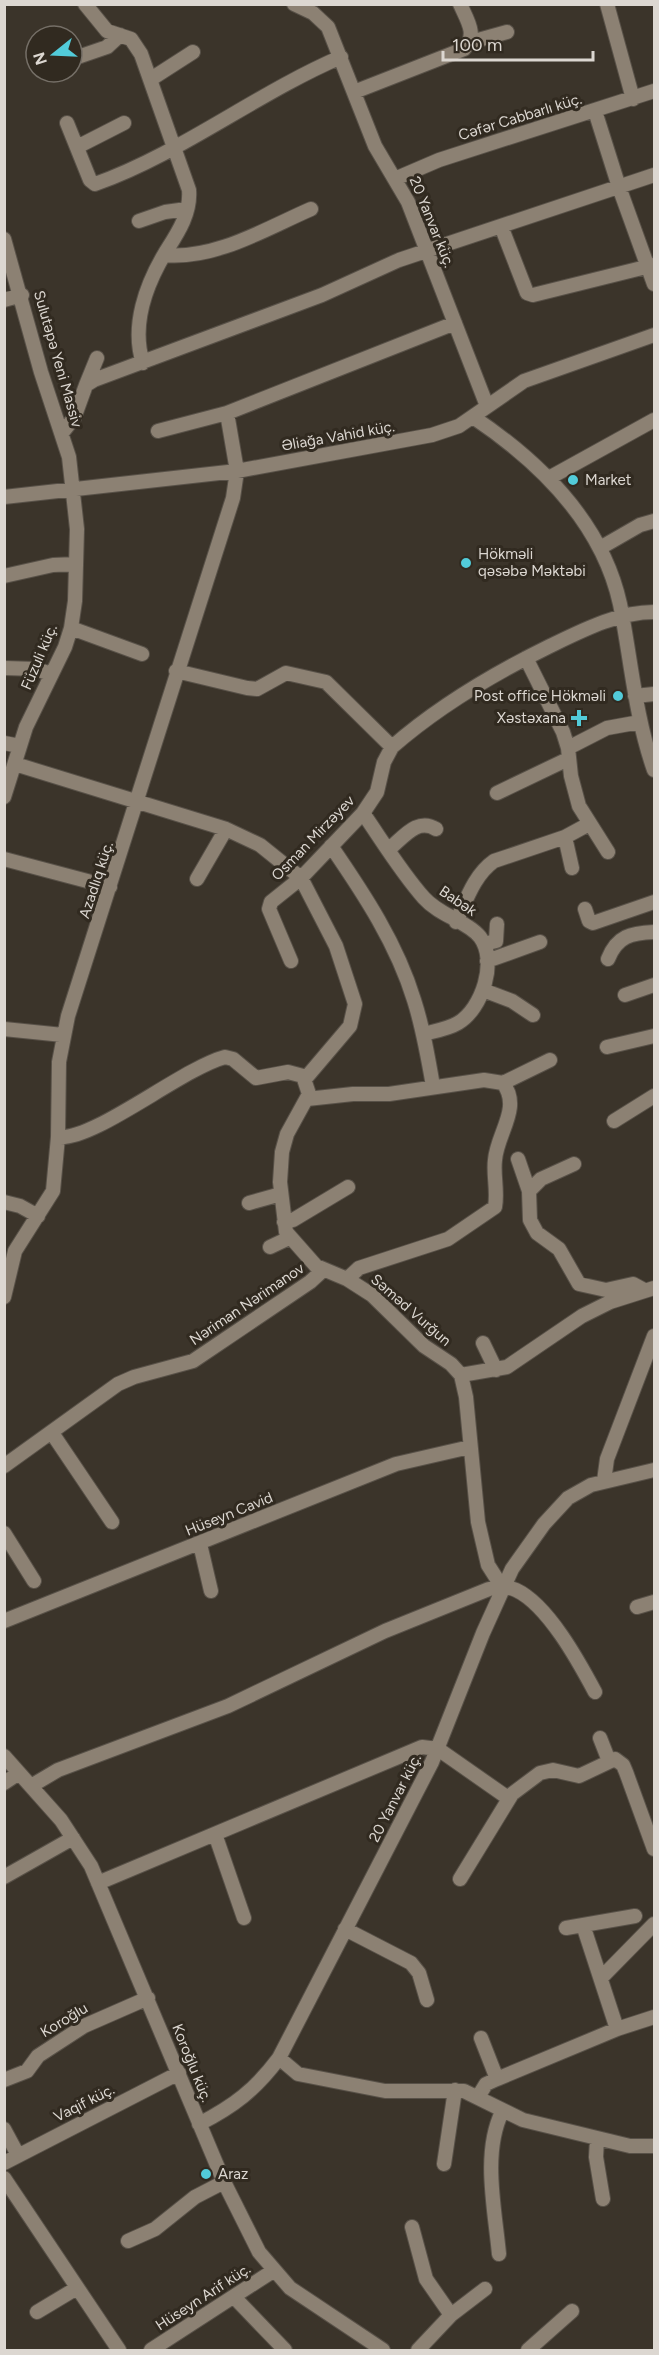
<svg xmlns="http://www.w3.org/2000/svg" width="659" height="2355" viewBox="0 0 659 2355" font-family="Figtree,sans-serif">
  <rect width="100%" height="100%" fill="#3b342a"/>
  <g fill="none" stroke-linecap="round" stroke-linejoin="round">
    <defs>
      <path id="minor" d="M85 4 107 31 131 39 141 54 189 190C191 214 177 234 165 253 146 285 131 326 143 363
        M294 4 313 13 328 27 375 146 408 202 487 406
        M607 4 633 99
        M471 42 507 32
        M72 59 107 47 120 35
        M151 79 193 52
        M354 92 464 49C478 35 467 20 460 4
        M595 111 619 187 654 284
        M67 123 90 180 95 184C180 154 257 93 341 57
        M77 147 124 123
        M397 178 439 160 654 91
        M139 221 165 212 187 209
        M501 226 527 293 533 295 654 265
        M4 239 41 372 69 457 77 529 75 601 71 628 65 647 26 727 4 797
        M164 255C215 260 265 229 311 209
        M4 300 22 295
        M86 385 97 358
        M473 417C540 462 602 522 620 604 631 659 635 716 654 770
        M158 431 227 413 455 323
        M62 433 74 418 86 385 94 380 322 295 399 260 654 175
        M549 478 654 420
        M4 497 237 471 432 435 459 426 524 381 654 335
        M600 548 640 525 654 521
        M4 576 53 565 76 564
        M71 628 142 654
        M526 658 563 732 568 748 571 776 579 806 608 852
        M4 668 36 669 51 674
        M176 671 247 688 257 689 286 673 326 682 392 747
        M635 696 654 694
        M4 743 20 746
        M568 748 607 728 640 722
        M15 764 226 829 260 845 301 878 336 946 355 1004 350 1026 305 1079
        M497 793 568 759
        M363 813C383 842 401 872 424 898 440 916 467 921 480 937 498 961 482 1009 458 1023 448 1029 435 1031 423 1034
        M565 837 572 868
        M331 846C364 894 397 944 414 1000 423 1028 428 1057 433 1086
        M388 850C403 838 417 817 436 829
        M4 859 110 887
        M197 879 226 829
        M585 909 589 921 593 923 654 902
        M456 922C466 901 474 875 494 861L565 837 589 824
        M484 944 496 941 497 924
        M608 959C617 936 631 933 654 932
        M291 961 269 909 271 902 301 878 363 813 377 792 384 762 392 747C440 705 493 674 550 646 583 630 618 612 654 612
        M487 961 540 942
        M483 990 512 1001 533 1015
        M625 995 654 985
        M4 1029 63 1035
        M607 1047 654 1036
        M307 1099 353 1094H389L484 1080 503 1083 550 1060
        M614 1121 654 1096
        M58 1137C94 1141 181 1069 225 1057L233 1059 256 1078 288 1072 303 1076 309 1094 287 1134 282 1152 280 1182 286 1232 316 1266 347 1279 372 1295 424 1346 451 1364 461 1375 466 1397 478 1522 488 1565 502 1587
        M518 1159 529 1191
        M574 1164 541 1179 529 1191 530 1220 537 1233 559 1249 579 1284 606 1290 633 1284 644 1290
        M4 1202 20 1206 38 1216
        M249 1203 281 1194
        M284 1222 293 1220 348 1187
        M270 1247 289 1238
        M347 1279 359 1268 448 1239 495 1207C498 1191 493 1175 495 1160 497 1133 522 1108 503 1083
        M4 1297 15 1251 53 1191 58 1137 59 1062 68 1016 233 498 237 471 227 413
        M483 1343 496 1370
        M461 1375 507 1367 582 1316 610 1302 654 1288
        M52 1433 112 1522
        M4 1466 118 1384 134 1377 193 1361 310 1282 322 1271
        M604 1481 607 1459 654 1336
        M4 1533 34 1581
        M200 1544 211 1591
        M637 1607 654 1602
        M4 1621 396 1464 470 1447
        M600 1738 609 1761
        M4 1756 61 1820 91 1866 224 2182 259 2252 290 2288 383 2350
        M4 1783 19 1773
        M31 1786 58 1770 228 1706 385 1631 489 1589C498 1587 507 1586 516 1590 548 1605 579 1662 595 1692
        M215 1834 244 1918
        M4 1877 73 1838
        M460 1879 512 1794 540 1773 553 1770 579 1776 615 1759 623 1765 626 1772 654 1849
        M98 1883 422 1747 438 1749 508 1798
        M583 1925 617 2029
        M566 1928 635 1916
        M345 1929 411 1963 419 1973 427 2000
        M602 1977 654 1924
        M481 2038 497 2079
        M279 2058 298 2074 385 2091H464L523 2120 630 2146H654
        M4 2080 27 2071 38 2056 84 2026 148 1998
        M478 2097 486 2084 497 2079 617 2029 654 2017
        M199 2124C234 2106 255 2090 279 2058L432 1762 483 1633 512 1569 544 1524 568 1498 591 1485 654 1470
        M4 2129 18 2155
        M597 2139 596 2157 603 2199
        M4 2163 179 2073
        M444 2164 455 2090
        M4 2178 119 2350
        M412 2227 426 2279 451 2315 418 2350
        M128 2241 155 2229 195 2197 224 2182
        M499 2254C495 2210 482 2153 502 2112
        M234 2297 285 2350
        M37 2312 77 2288
        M451 2315 485 2289
        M151 2350 273 2271
        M528 2350 572 2311"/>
    </defs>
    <!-- minor casing -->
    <use href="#minor" stroke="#585148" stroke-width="16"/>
    <!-- minor -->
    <use href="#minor" stroke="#8c8173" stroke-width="14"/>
  </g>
  <!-- markers -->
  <g fill="#52cbd9" stroke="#312a20" stroke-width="2">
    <circle cx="573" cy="480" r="6"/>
    <circle cx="466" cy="563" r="6"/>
    <circle cx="618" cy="696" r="6"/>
    <path d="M576 709h6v6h6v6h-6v6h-6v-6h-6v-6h6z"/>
    <circle cx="206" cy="2174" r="6"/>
  </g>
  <g text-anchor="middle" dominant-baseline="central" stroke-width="6" stroke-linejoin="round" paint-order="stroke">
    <!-- street labels -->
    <g font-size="15" fill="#dcd7d1" stroke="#312a20">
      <text transform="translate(520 117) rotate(-17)">Cəfər Cabbarlı küç.</text>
      <text transform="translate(432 222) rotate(68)">20 Yanvar küç.</text>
      <text transform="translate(58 359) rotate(74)">Sulutəpə Yeni Massiv</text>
      <text transform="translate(338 436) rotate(-10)">Əliağa Vahid küç.</text>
      <text transform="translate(39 657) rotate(-67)">Füzuli küç.</text>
      <text transform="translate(313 838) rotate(-46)">Osman Mirzəyev</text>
      <text transform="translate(96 880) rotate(-72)">Azadlıq küç.</text>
      <text transform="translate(458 901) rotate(34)">Babək</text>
      <text transform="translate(247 1304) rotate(-34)">Nəriman Nərimanov</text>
      <text transform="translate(411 1310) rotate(41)">Səməd Vurğun</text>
      <text transform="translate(229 1514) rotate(-22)">Hüseyn Cavid</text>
      <text transform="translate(395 1798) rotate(-63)">20 Yanvar küç.</text>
      <text transform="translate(64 2020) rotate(-31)">Koroğlu</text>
      <text transform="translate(192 2063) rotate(68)">Koroğlu küç.</text>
      <text transform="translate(84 2103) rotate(-27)">Vaqif küç.</text>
      <text transform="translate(203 2297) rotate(-33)">Hüseyn Arif küç.</text>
    </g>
    <!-- poi labels -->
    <g font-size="15" fill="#dcd7d1" stroke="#312a20" text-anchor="start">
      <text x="585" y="480">Market</text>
      <text x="478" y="554">Hökməli<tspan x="478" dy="17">qəsəbə Məktəbi</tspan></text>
      <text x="606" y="696" text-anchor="end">Post office Hökməli</text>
      <text x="566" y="718" text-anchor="end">Xəstəxana</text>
      <text x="218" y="2174">Araz</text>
    </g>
  </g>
  <!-- border -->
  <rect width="659" height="2355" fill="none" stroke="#dcd7d1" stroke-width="12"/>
  <!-- north arrow -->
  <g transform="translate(54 54) rotate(252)"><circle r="28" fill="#312a20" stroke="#756f67" stroke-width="1.5"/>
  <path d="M0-4.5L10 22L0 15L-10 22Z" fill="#52cbd9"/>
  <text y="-9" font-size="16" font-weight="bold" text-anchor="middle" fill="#dcd7d1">N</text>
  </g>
  <!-- scale -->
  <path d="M443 51v9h150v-9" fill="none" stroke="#dcd7d1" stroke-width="3"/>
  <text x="452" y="51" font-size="18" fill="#dcd7d1" stroke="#312a20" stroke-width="4.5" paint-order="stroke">100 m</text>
</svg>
